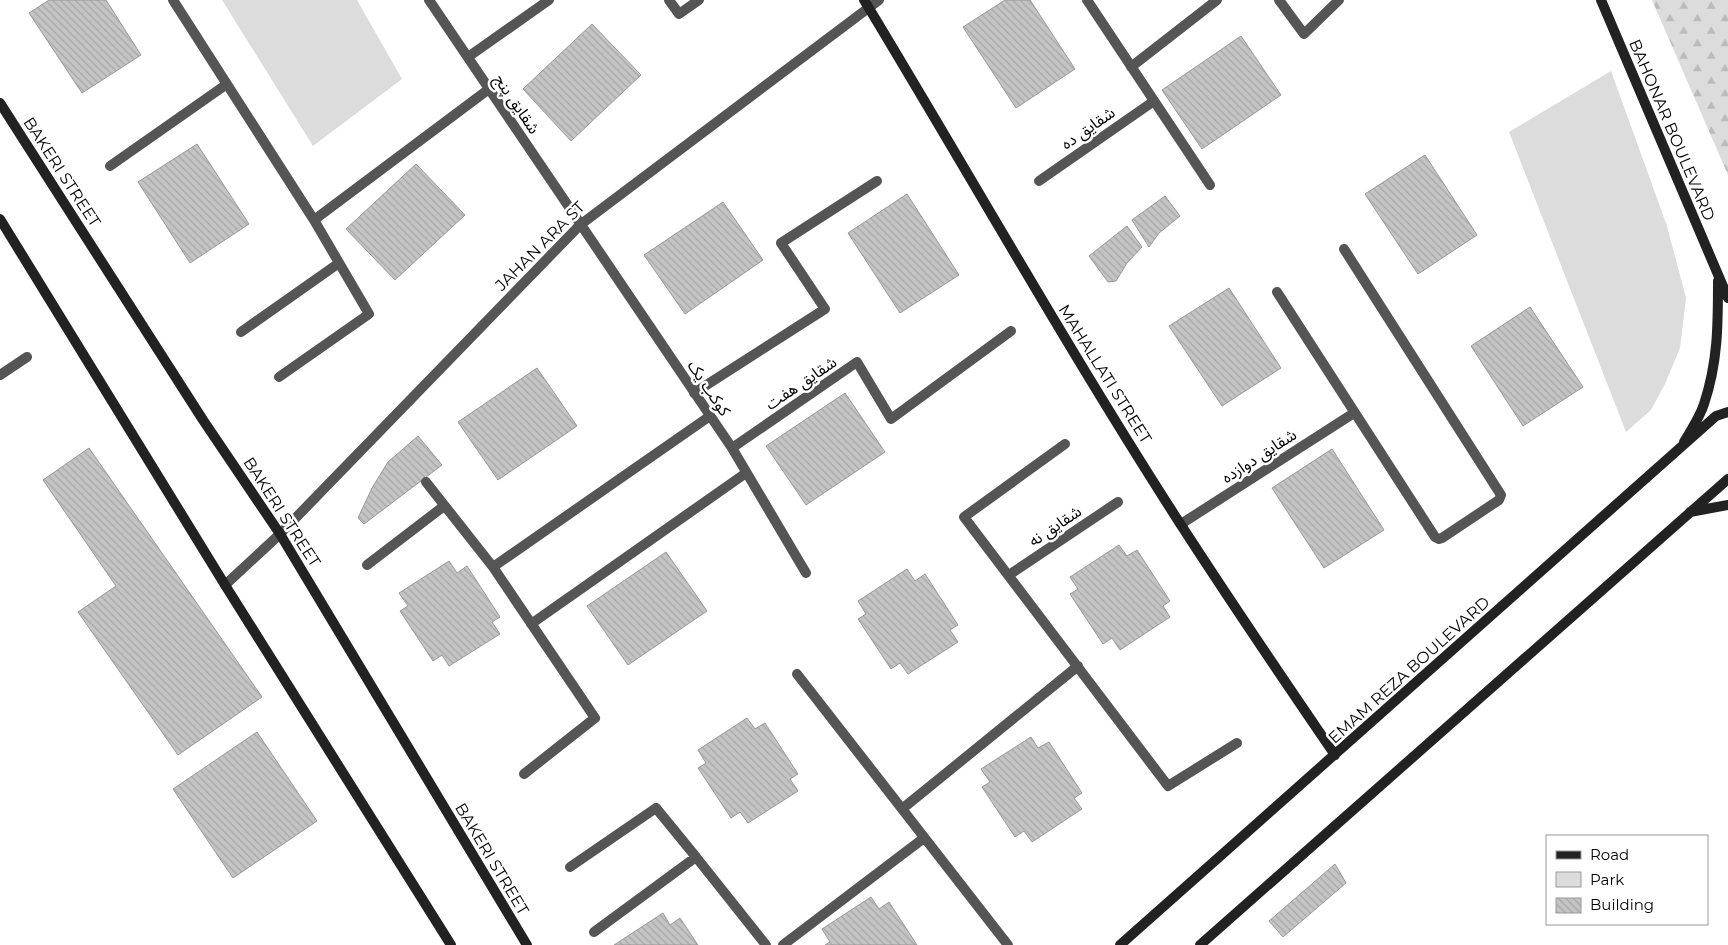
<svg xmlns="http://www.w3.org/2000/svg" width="1728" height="945" viewBox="0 0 1728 945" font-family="Montserrat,'Noto Sans Arabic',sans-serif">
  <defs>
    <pattern id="forest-firs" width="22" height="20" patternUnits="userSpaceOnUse" patternTransform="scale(1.25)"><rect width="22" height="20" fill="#dcdcdc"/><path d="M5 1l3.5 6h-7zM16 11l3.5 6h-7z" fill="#bbb"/></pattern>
    <pattern id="building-back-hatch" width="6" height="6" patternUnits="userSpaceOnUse" patternTransform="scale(1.25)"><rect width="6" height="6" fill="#c4c4c4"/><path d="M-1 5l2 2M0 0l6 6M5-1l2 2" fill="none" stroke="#a7a7a7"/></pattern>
  </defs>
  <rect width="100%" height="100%" fill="#fff"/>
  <!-- green -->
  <path fill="#dcdcdc" d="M222 0H357L402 79 313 146Z
    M1611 71 1667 226 1686 298 1680 348 1665 384 1651 410 1626 432 1509 132Z"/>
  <!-- forest -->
  <path fill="url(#forest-firs)" d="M1652 0H1728V175Z"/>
  <!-- building -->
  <path fill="url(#building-back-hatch)" stroke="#999" d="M49 0H106L141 55 82 93 29 13Z
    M1005 0H1030L1075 69 1016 108 963 27Z
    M592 24 641 75 571 141 523 89Z
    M1241 36 1281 95 1202 149 1162 90Z
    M197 144 249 224 190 263 138 182Z
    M1425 155 1477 235 1418 274 1365 194Z
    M416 164 465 215 395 280 346 229Z
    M907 194 959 275 900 313 848 233Z
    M1165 196 1180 216 1159 233 1149 247 1132 220Z
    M723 202 763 260 685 314 644 255Z
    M1127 226 1142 247 1127 263 1116 281 1108 282 1089 256Z
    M1229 288 1281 368 1222 406 1169 326Z
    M1530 307 1583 387 1523 426 1471 346Z
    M537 368 577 426 498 480 458 422Z
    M845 393 885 452 806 505 766 446Z
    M418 436 442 465 364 524 358 518 372 488 388 462Z
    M89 448 262 697 178 755 78 612 116 586 43 480Z
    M1332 449 1384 530 1324 568 1272 488Z
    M1119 545 1127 556 1137 550 1170 601 1163 606 1170 617 1120 650 1112 638 1103 644 1070 594 1078 589 1070 577Z
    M666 552 707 611 628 665 587 606Z
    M449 561 457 573 467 566 500 617 492 622 500 634 449 666 442 655 433 661 400 611 408 606 399 593Z
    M907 569 915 581 925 574 958 625 950 630 958 642 908 674 900 663 891 669 858 619 866 614 858 601Z
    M747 718 755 729 765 723 798 774 790 779 798 791 748 823 740 812 731 818 698 768 706 763 698 750Z
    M257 732 317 821 233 878 173 789Z
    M1031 737 1038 748 1049 742 1082 793 1074 798 1082 809 1032 842 1024 831 1015 837 982 787 990 782 981 769Z
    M1335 864 1346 883 1283 937 1269 921Z
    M871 897 879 909 889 902 917 945H825L830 942 822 929Z
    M663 913 670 925 680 918 698 945H614Z"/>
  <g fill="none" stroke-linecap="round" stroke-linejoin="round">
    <!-- street -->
    <path stroke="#555" stroke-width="10" d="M173 0 314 220 369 314 279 377
      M429 0 732 448 806 573
      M669 0 679 14 699 0
      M1087 0 1210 185
      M1279 0 1304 34 1339 0
      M468 57 549 0
      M1131 67 1217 0
      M110 166 227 84
      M1039 181 1154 101
      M314 220 489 89
      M1277 292 1435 537 1439 539 1442 538 1499 500 1501 495 1344 249
      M241 332 339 263
      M0 375 27 357
      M694 393 825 309 781 243 877 181
      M1065 444 964 517 1168 786 1237 743
      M732 448 857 362 891 419 1011 331
      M426 482 493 567 595 718 524 774
      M1181 524 1354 413
      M367 565 444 506
      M493 567 710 416
      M1009 575 1118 502
      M225 585 280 534 580 225 879 0
      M531 624 746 473
      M797 674 1008 945
      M902 809 1078 666
      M570 867 656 808 696 857
      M594 932 696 857 766 945
      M783 945 924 838"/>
    <!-- secondary -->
    <path stroke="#222" stroke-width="10" d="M864 0C970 175 1070 353 1181 525 1231 602 1283 679 1335 755
      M1601 0 1728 298
      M0 103 203 420 280 534 527 945
      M0 219 225 585 451 945
      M1684 442C1691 430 1700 417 1704 404 1718 362 1718 325 1718 281
      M1690 512 1728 505
      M1120 945 1716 416 1728 412
      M1200 945 1728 479"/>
  </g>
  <g text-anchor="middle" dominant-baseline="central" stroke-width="5" stroke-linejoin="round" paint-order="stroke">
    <!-- street labels -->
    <g font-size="16" fill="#000" stroke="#fff">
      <text transform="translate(517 104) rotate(56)">شقایق پنج</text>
      <text transform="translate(1088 128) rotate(-35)">شقایق ده</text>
      <text transform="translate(1672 130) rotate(67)">BAHONAR BOULEVARD</text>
      <text transform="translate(62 172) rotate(57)">BAKERI STREET</text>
      <text transform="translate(540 246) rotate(-45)">JAHAN ARA ST</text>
      <text transform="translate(1105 374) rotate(58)">MAHALLATI STREET</text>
      <text transform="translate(801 383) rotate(-34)">شقایق هفت</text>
      <text transform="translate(709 388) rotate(56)">کوکب یک</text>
      <text transform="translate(1259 456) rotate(-33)">شقایق دوازده</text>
      <text transform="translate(282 512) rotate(57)">BAKERI STREET</text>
      <text transform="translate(1055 526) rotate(-34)">شقایق نه</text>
      <text transform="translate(1409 670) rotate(-42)">EMAM REZA BOULEVARD</text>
      <text transform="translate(492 859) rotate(59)">BAKERI STREET</text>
    </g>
  </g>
  <!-- legend -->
  <rect x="1546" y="835" width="162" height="90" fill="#ffffff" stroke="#999999"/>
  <rect x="1556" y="851" width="25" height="8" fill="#222222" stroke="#999999"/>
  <text x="1590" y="860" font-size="15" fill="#000000">Road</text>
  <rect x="1556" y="872" width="25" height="15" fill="#dcdcdc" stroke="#999999"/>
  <text x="1590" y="885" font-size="15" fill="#000000">Park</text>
  <rect x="1556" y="898" width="25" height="15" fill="url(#building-back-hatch)" stroke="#999999"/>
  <text x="1590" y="910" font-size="15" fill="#000000">Building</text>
</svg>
